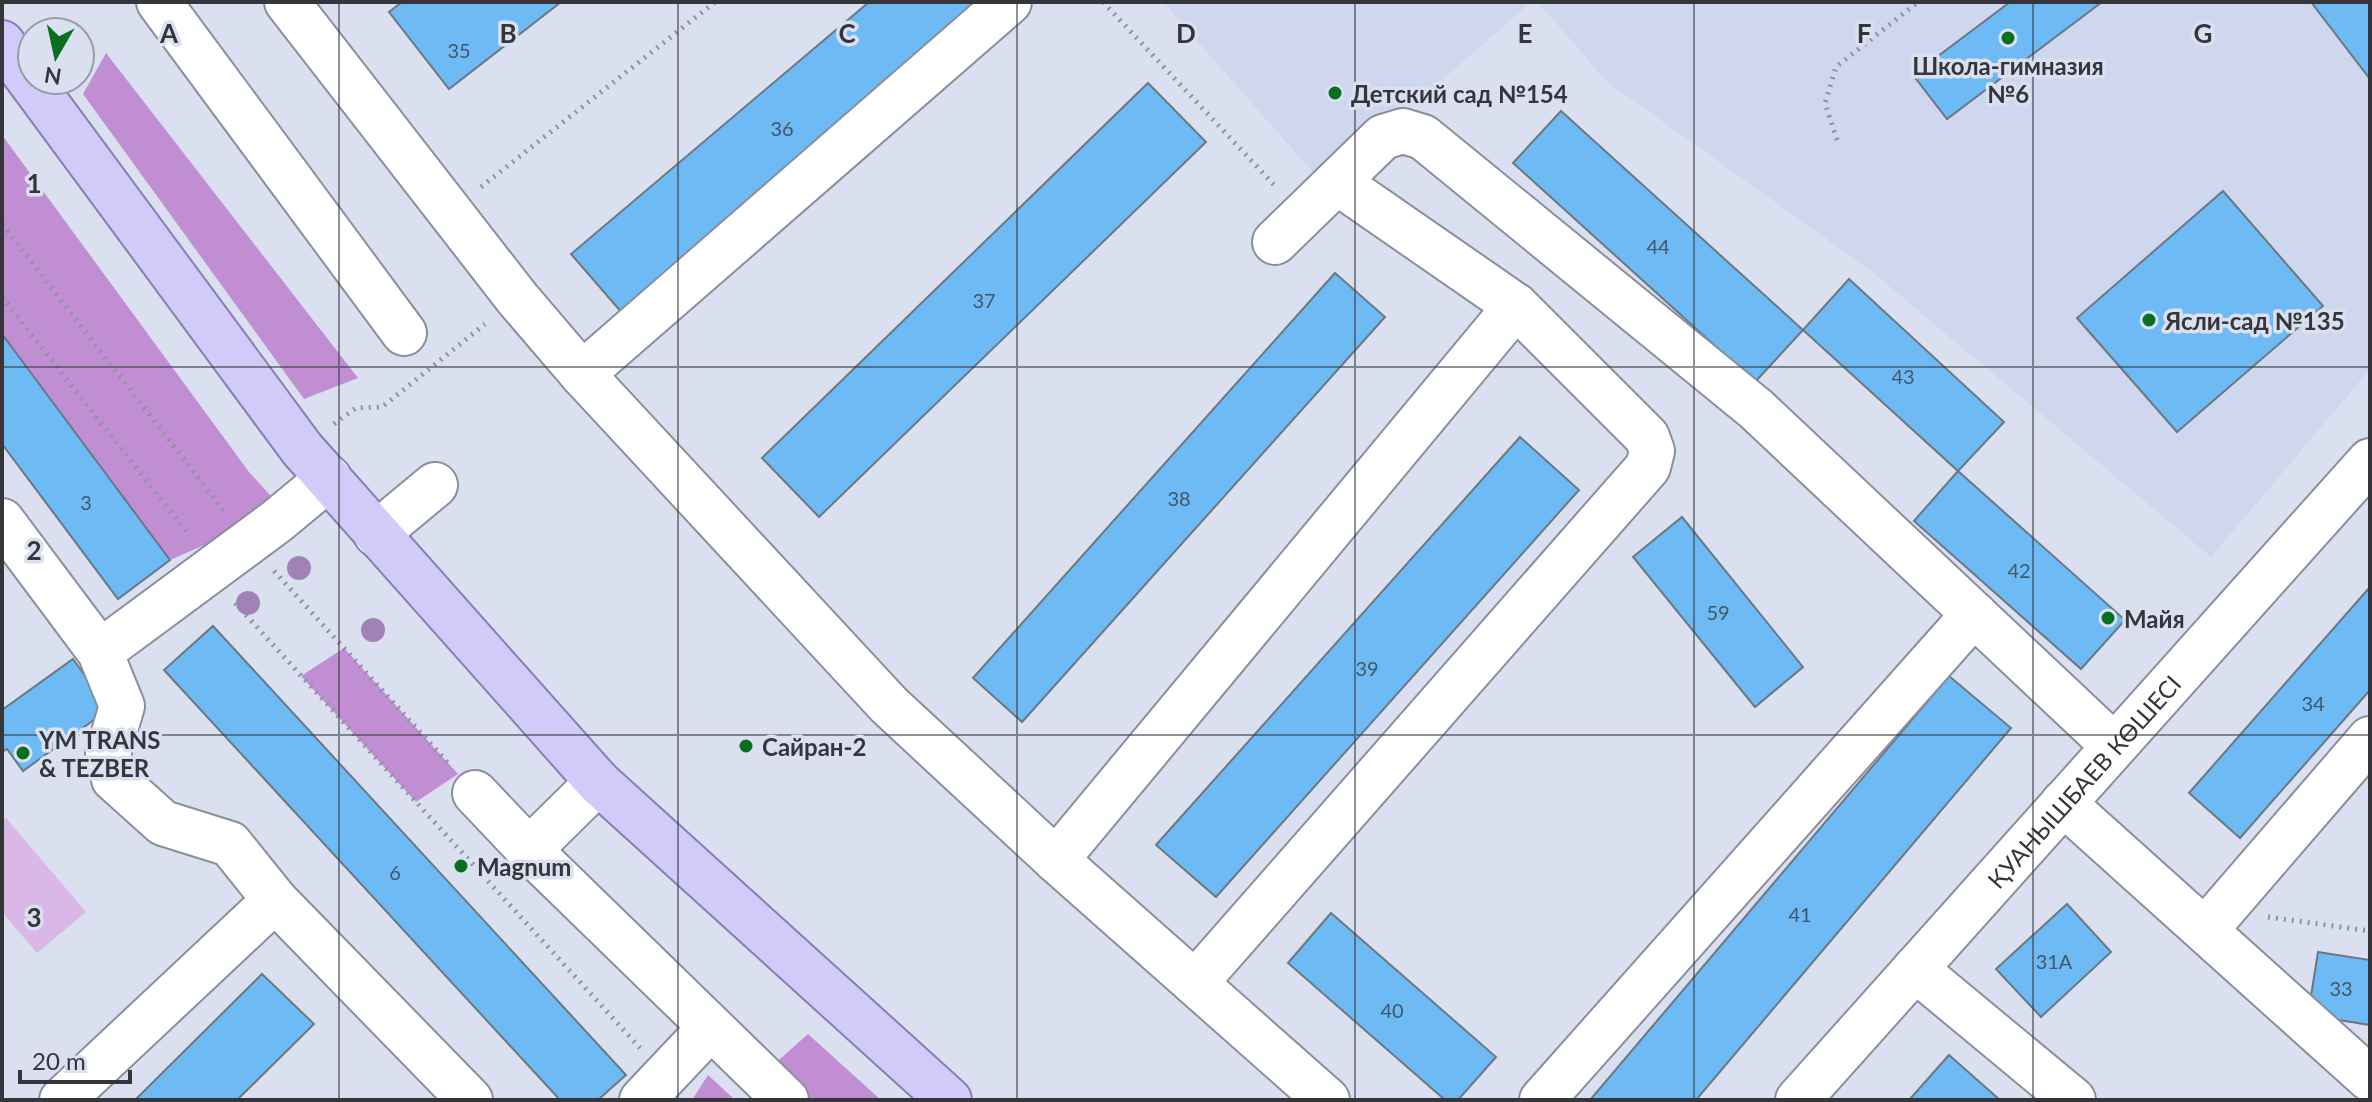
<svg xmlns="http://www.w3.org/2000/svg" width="2372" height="1102" viewBox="0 0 2372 1102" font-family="Lato,sans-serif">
  <rect width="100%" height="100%" fill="#dae0ef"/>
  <!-- built -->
  <path fill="#ced7ed" d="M1163 2H1531L1323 184Z
    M1538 2H2370V369L2211 557 1870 270 1606 81Z"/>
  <!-- green -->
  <path fill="#d9b7e7" d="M6 818 86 912 37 953 2 912V821Z"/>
  <!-- forest -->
  <path fill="#c18ed4" d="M106 53 358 378 304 399 83 94Z
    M2 135 249 472 280 506 239 530 170 560 2 334Z
    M344 648 458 774 416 802 301 676Z
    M808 1034 881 1100H786L761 1076Z
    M708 1075 735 1100H692Z"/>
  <!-- building -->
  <path fill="#6dbaf4" stroke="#6b7882" stroke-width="2" d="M402 2H561L449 89 389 12Z
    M869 2H992L623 314 571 254Z
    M2010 2H2102L1947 119 1913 75Z
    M2311 2H2370V79Z
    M1148 83 1206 142 819 517 762 458Z
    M1561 111 1803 330 1755 382 1513 163Z
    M2223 191 2323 306 2177 432 2077 318Z
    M1335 273 1385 317 1022 722 973 678Z
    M1849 279 2004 422 1958 471 1803 330Z
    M2 334 170 560 118 599 2 444Z
    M1520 437 1579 490 1216 897 1156 845Z
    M1958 471 2125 620 2081 669 1914 521Z
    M1682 517 1803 667 1755 707 1633 557Z
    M2370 587V690L2240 838 2189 793Z
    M213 626 626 1075 598 1100H560L164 670Z
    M73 659 109 709 23 771 7 749 2 752V710Z
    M1949 676 2011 728 1696 1100H1590Z
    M2067 904 2111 952 2041 1017 1996 969Z
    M1331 913 1496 1057 1458 1100H1445L1288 963Z
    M2318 952 2370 960V1025L2308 1015Z
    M262 974 314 1024 237 1100H135Z
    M1949 1055 2000 1100H1909Z"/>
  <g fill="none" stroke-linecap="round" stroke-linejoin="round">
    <defs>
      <g id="minor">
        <path d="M159 2 404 333"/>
        <path d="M287 2 517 298 582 374 889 705 1056 860 1327 1100"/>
        <path d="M1275 242 1383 137 1403 131 1423 137 1756 409 2114 746"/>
        <path d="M582 374 1009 2"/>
        <path d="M2 521 100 652 122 706 108 753 114 779 163 823 230 844 275 900 470 1100"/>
        <path d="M376 534 435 485"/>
        <path d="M100 652 277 521 329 478"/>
        <path d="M475 793 529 850 786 1100"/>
        <path d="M2063 803 2370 1079"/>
        <path d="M529 850 598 782"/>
        <path d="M1056 860 1516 306"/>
        <path d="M2206 929 2370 739"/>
        <path d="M1915 969 2073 1100"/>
        <path d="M1195 983 1648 467 1652 451 1647 437 1516 306 1337 182"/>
        <path d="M62 1100 275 900"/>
        <path d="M642 1100 710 1028"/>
        <path d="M1542 1100 1974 614"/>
        <path id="s1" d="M1798 1100 2370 461"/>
      </g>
      <path id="major" d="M2 43 302 449 598 782 949 1100"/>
    </defs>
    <!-- minor casing -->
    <use href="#minor" stroke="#8a8f9d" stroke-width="48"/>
    <!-- major casing -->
    <use href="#major" stroke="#877fb4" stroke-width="48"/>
    <!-- path -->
    <path stroke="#8e939e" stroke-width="5" stroke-dasharray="2 6" stroke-linecap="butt" d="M1103 2 1277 188
      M1837 140 1825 103 1836 67 1918 2
      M481 187 715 2
      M2 224 224 511
      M2 297 189 535
      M334 424 356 408 382 407 485 324
      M274 571 450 765
      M235 603 640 1048
      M2268 917 2370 931"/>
    <!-- minor -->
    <use href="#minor" stroke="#fff" stroke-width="44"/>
    <!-- major -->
    <use href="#major" stroke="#d2caf9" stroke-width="44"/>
  </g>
  <!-- trees -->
  <g fill="#a182b7">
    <circle cx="299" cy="568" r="12"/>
    <circle cx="248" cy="603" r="12"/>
    <circle cx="373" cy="630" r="12"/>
  </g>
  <!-- grid -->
  <path fill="none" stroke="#34363c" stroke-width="2" stroke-opacity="0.55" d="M339 2V1100M678 2V1100M1017 2V1100M1355 2V1100M1694 2V1100M2033 2V1100M2 367H2370M2 735H2370"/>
  <!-- markers -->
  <g fill="#076f1f" stroke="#dae0ef" stroke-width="3">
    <circle cx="2008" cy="38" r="8"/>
    <circle cx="1335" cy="93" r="8"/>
    <circle cx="2149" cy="320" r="8"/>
    <circle cx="2108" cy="618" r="8"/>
    <circle cx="746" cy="746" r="8"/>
    <circle cx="23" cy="753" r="8"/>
    <circle cx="461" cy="866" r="8"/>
  </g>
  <g text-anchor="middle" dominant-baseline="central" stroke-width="7" stroke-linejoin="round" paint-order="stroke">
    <!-- number labels -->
    <g font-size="20" fill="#42576a">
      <text x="459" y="50">35</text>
      <text x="782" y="128">36</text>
      <text x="1658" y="246">44</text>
      <text x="984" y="300">37</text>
      <text x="1903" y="376">43</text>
      <text x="1179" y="498">38</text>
      <text x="86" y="502">3</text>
      <text x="2019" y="570">42</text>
      <text x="1718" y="612">59</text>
      <text x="1367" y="668">39</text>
      <text x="2313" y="703">34</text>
      <text x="395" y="872">6</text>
      <text x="1800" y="914">41</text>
      <text x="2054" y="961">31А</text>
      <text x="2341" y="988">33</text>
      <text x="1392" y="1010">40</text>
    </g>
    <!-- poi labels -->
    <g font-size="24" font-weight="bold" fill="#34363c" stroke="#dae0ef" text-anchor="start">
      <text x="2008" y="65" text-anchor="middle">Школа-гимназия<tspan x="2008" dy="28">№6</tspan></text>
      <text x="1351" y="93">Детский сад №154</text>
      <text x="2165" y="320">Ясли-сад №135</text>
      <text x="2124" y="618">Майя</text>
      <text x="39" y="739">YM TRANS<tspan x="39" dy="28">&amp; TEZBER</tspan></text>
      <text x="762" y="746">Сайран-2</text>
      <text x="477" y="866">Magnum</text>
    </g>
    <!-- street labels -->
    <g font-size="24" fill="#34363c" stroke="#dae0ef">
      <text stroke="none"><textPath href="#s1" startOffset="428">ҚУАНЫШБАЕВ КӨШЕСІ</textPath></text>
    </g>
  </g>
  <g font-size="26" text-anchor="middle" font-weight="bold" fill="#34363c" stroke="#dae0ef" stroke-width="7" stroke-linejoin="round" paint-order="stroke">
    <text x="169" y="43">A</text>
    <text x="508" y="43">B</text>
    <text x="847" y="43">C</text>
    <text x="1186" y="43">D</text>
    <text x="1525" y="43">E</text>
    <text x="1864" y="43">F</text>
    <text x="2203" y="43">G</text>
    <text x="34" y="193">1</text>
    <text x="34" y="560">2</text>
    <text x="34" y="927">3</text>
  </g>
  <!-- border -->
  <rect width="2372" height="1102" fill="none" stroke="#34363c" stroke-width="8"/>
  <!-- north arrow -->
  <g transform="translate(56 56) rotate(189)"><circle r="38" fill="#dae0ef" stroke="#989ca7" stroke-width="2"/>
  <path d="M0-6L14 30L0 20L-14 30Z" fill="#076f1f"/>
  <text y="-12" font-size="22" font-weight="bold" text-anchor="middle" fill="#34363c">N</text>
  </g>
  <!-- scale -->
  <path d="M20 1070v12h110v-12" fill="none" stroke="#34363c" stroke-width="4"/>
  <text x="32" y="1070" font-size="24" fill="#34363c" stroke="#dae0ef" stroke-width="6" paint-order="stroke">20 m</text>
</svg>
